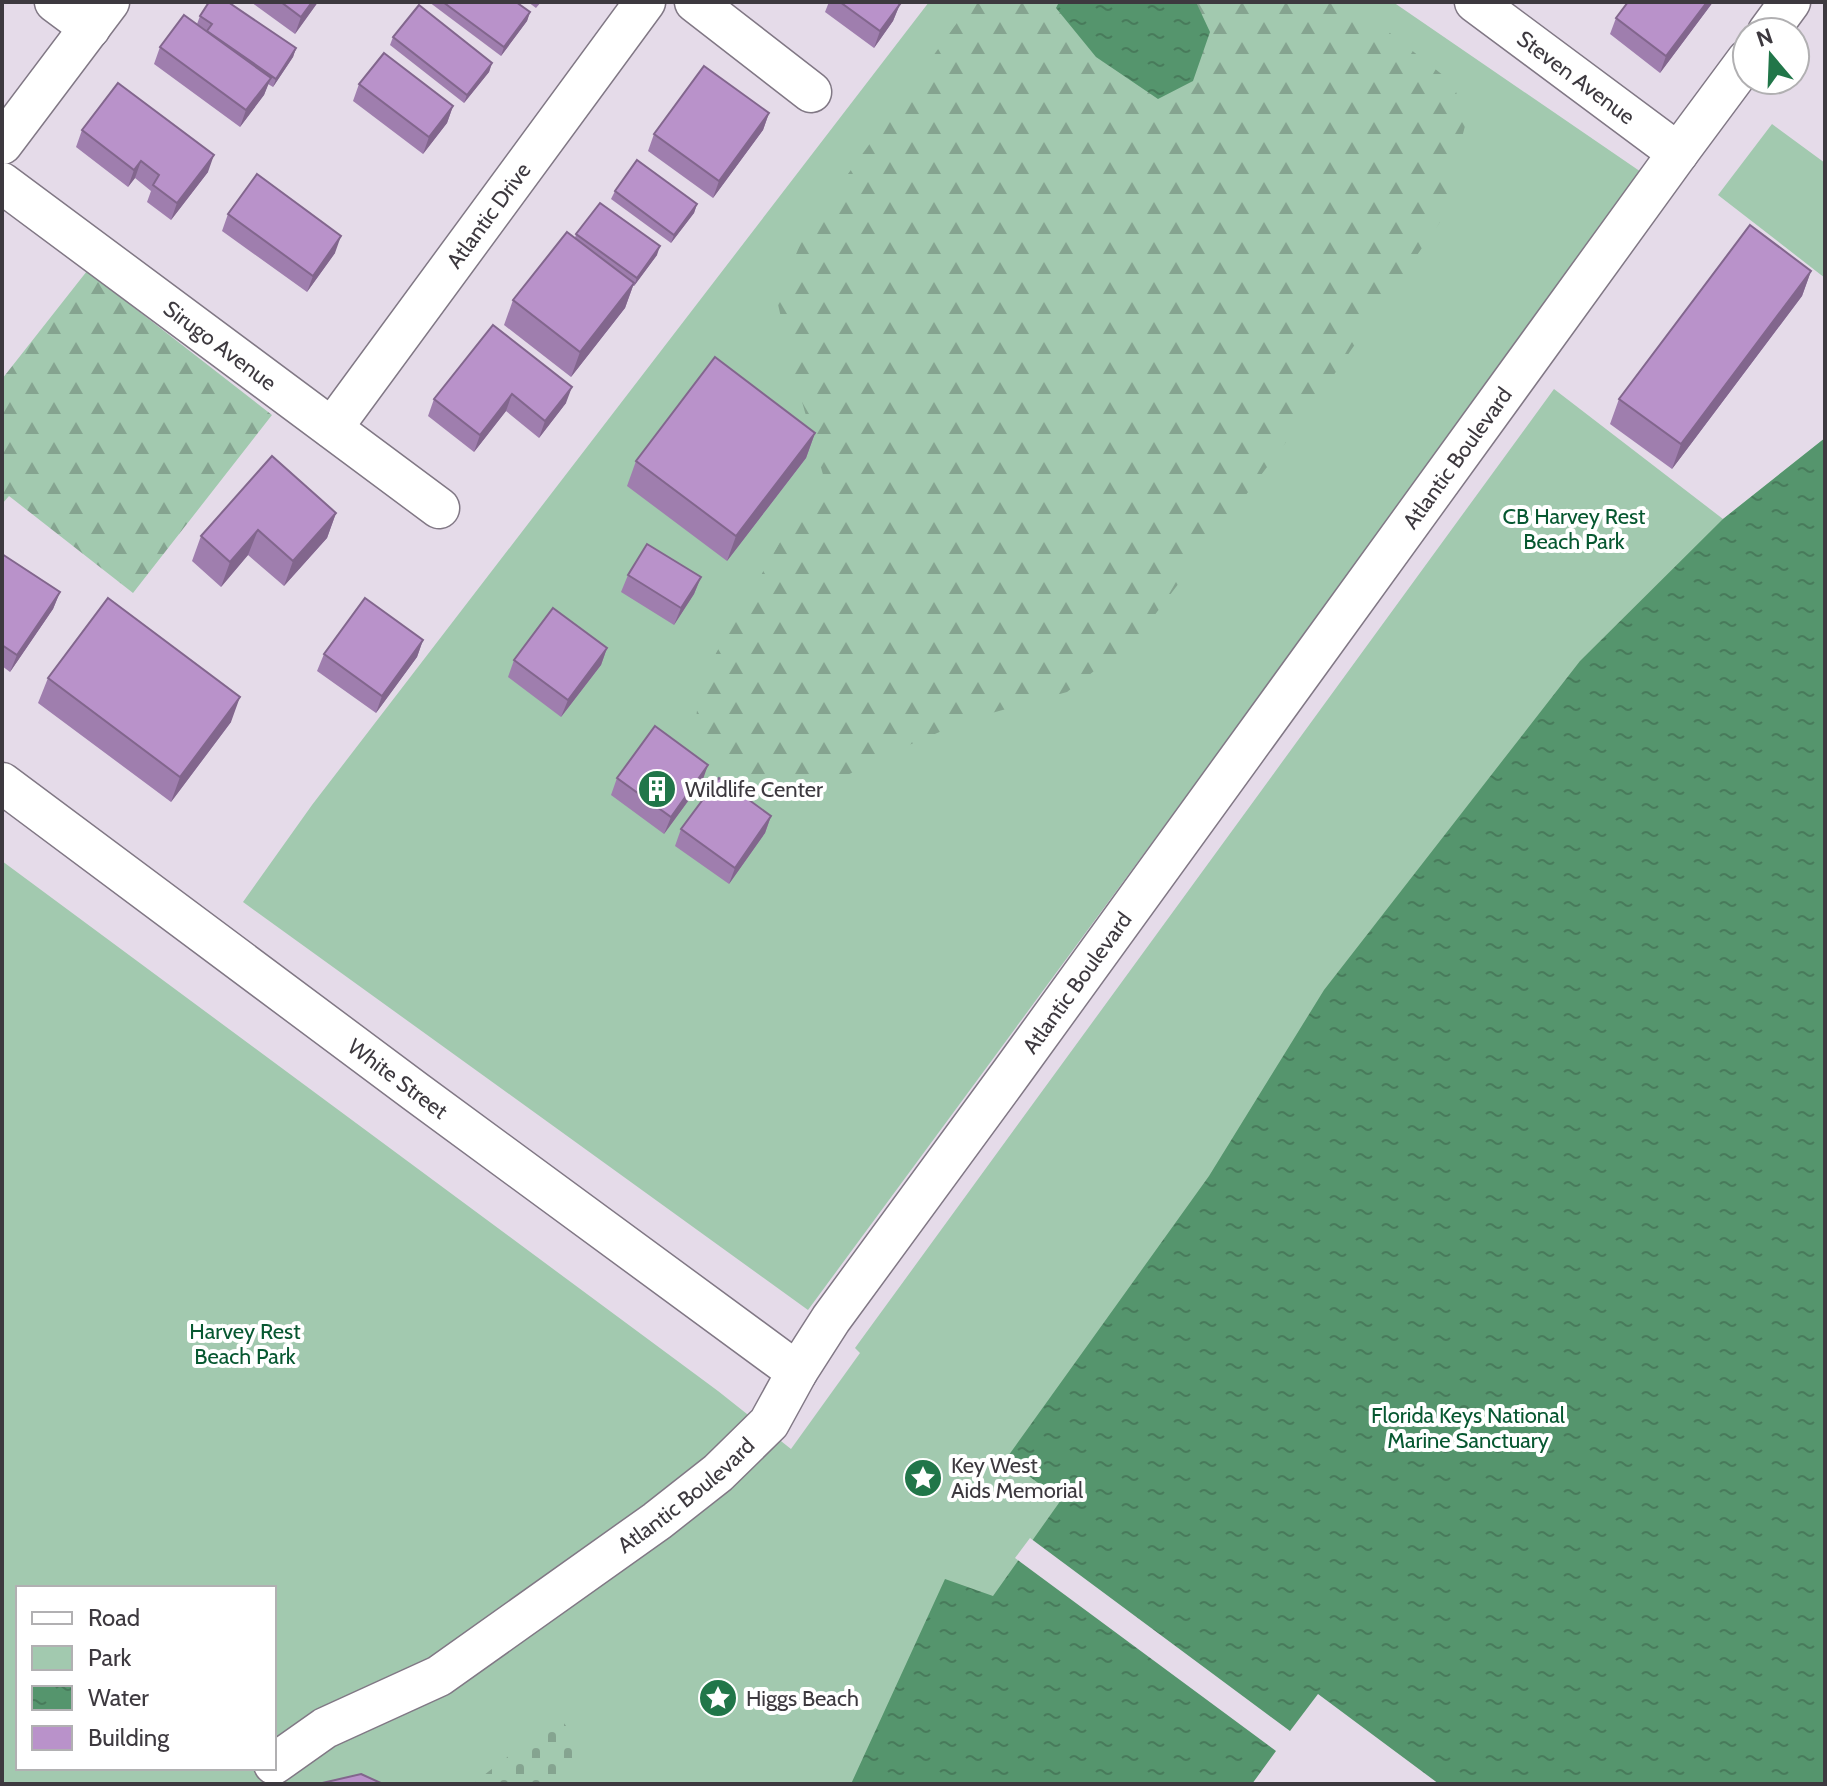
<svg xmlns="http://www.w3.org/2000/svg" width="1827" height="1786" viewBox="0 0 1827 1786" font-family="Cabin,sans-serif">
  <defs>
    <pattern id="forest-firs" width="22" height="20" patternUnits="userSpaceOnUse" patternTransform="scale(2)"><rect width="22" height="20" fill="#a2c9af"/><path d="M5 1l3.5 6h-7zM16 11l3.5 6h-7z" fill="#85a490"/></pattern>
    <pattern id="cemetery-stones" width="16" height="16" patternUnits="userSpaceOnUse" patternTransform="scale(2)"><rect width="16" height="16" fill="#a2c9af"/><path d="M2 7V4a2 2 0 0 1 4 0v3zM10 15v-3a2 2 0 0 1 4 0v3z" fill="#85a490"/></pattern>
    <pattern id="water-ripples" width="26" height="14" patternUnits="userSpaceOnUse" patternTransform="scale(2)"><rect width="26" height="14" fill="#55956d"/><path d="M2 4q2-2 4 0t4 0M15 11q2-2 4 0t4 0" fill="none" stroke="#487b5b"/></pattern>
  </defs>
  <rect width="100%" height="100%" fill="#e5dbe9"/>
  <!-- green -->
  <path fill="#a2c9af" fill-rule="evenodd" d="M929 2H1393L1644 174 808 1310 243 902 312 805Z
    M1772 124 1825 163V278L1718 195Z
    M1554 389 1723 519 1825 438V1784H2V861L718 1391 791 1449 860 1353 855 1348ZM18 1588H274V1768H18Z"/>
  <!-- forest -->
  <path fill="url(#forest-firs)" d="M972 2H1351L1454 84 1465 126 1440 222 1299 425 1138 637 1067 692 970 719 888 754 805 797 755 795 695 729 698 701 715 655 787 530 824 478 794 374 777 300 804 235Z
    M87 271 272 415 133 593 9 496 2 504V379Z"/>
  <!-- cemetery -->
  <path fill="url(#cemetery-stones)" d="M559 1717 586 1751 544 1784H476L475 1782Z"/>
  <!-- water -->
  <path fill="url(#water-ripples)" d="M1059 2H1196L1210 32 1193 81 1158 99 1096 57 1056 8Z
    M1825 438V1784H851L945 1579 993 1596 1061 1500 1006 1459 1209 1176 1324 990 1580 661 1723 519Z"/>
  <!-- pier -->
  <path fill="#e5dbe9" d="M1030 1538 1290 1731 1318 1694 1439 1784H1252L1276 1751 1015 1558Z"/>
  <g fill="none" stroke-linecap="round" stroke-linejoin="round">
    <defs>
      <g id="minor">
        <path d="M55 2 90 28"/>
        <path d="M695 2 811 92"/>
        <path id="s1" d="M1475 2 1678 153"/>
        <path d="M1768 32 1790 2"/>
        <path d="M2 144 109 2"/>
        <path id="s2" d="M2 183 439 508"/>
        <path id="s3" d="M332 428 645 2"/>
        <path id="s4" d="M2 783 416 1092 797 1372"/>
        <path id="s5" d="M274 1764 325 1728 439 1676 657 1521 718 1473 769 1423 797 1372 831 1319 1012 1072 1678 153 1747 60"/>
      </g>
    </defs>
    <!-- minor casing -->
    <use href="#minor" stroke="#817885" stroke-width="43"/>
    <!-- minor -->
    <use href="#minor" stroke="#fff" stroke-width="40"/>
  </g>
  <!-- wall -->
  <path fill="#9f7eae" d="M251 2H318L295 34Z
    M429 2H516L530 12 527 21 501 56Z
    M528 2H541L536 8Z
    M829 2H896L900 4 893 21 874 48 825 12Z
    M1626 2H1713L1660 73 1610 34 1616 18 1627 3Z
    M200 16 296 48 293 57 273 87 268 84 264 95 240 127 154 64 160 47 197 24Z
    M393 37 492 63 489 72 464 103 390 45Z
    M359 84 453 106 447 123 423 154 353 101Z
    M769 113 763 130 713 198 648 151 654 134Z
    M82 130 208 172 171 220 147 202 151 191 135 178 128 187 76 147Z
    M615 191 697 204 694 213 671 243 611 199Z
    M228 214 335 253 307 292 222 231Z
    M576 234 657 255 634 286H633L625 308 571 377 504 325 513 300 575 238Z
    M1811 271 1802 296 1672 469 1610 424 1619 399Z
    M493 325 566 403 539 438 506 411 474 452 428 416 434 399Z
    M815 433 806 458 727 561 627 486 636 461Z
    M336 513 327 538 284 586 248 555 221 587 192 561 201 536Z
    M2 554 60 592 53 609 10 672 2 666Z
    M628 575 701 577 694 594 674 625 621 592Z
    M423 640 417 657 376 713 317 671 324 654Z
    M607 648 601 665 561 717 508 677 514 660Z
    M48 678 231 722 171 802 38 703Z
    M617 778 702 782 664 834 611 795Z
    M771 816 765 833 729 884 675 846 681 829Z"/>
  <!-- shaded-wall -->
  <path fill="#82668d" d="M312 2H318L295 34 301 17Z
    M1707 2H1713L1660 73 1666 56Z
    M900 4 893 21 874 48 880 31Z
    M530 12 527 21 501 56 504 47Z
    M296 48 293 57 273 87 276 79Z
    M492 63 489 72 464 103 467 95Z
    M271 78 264 95 240 127 246 110Z
    M453 106 447 123 423 154 429 137Z
    M769 113 763 130 713 198 719 181Z
    M214 155 208 172 171 220 177 203Z
    M141 161 135 178 128 187 134 170Z
    M697 204 694 213 671 243 674 235Z
    M341 236 335 253 307 292 313 276Z
    M660 246 657 255 634 286 637 278Z
    M1811 271 1802 296 1672 469 1681 444Z
    M634 283 625 308 571 377 580 352Z
    M572 387 566 403 539 438 545 421Z
    M512 394 506 411 474 452 480 435Z
    M815 433 806 458 727 561 736 536Z
    M336 513 327 538 284 586 293 561Z
    M258 530 248 555 221 587 230 562Z
    M701 577 694 594 674 625 681 608Z
    M60 592 53 609 10 672 17 655Z
    M423 640 417 657 376 713 382 696Z
    M607 648 601 665 561 717 568 700Z
    M240 697 231 722 171 802 180 777Z
    M708 765 702 782 664 834 671 817Z
    M771 816 765 833 729 884 735 868Z"/>
  <!-- building -->
  <path fill="#b992ca" stroke="#82668d" stroke-width="2" d="M209 2H228L296 48 276 79 207 31 212 24 200 16Z
    M281 2H312L301 17Z
    M443 2H516L530 12 504 47Z
    M840 2H896L900 4 880 31Z
    M1628 2H1707L1666 56 1616 18Z
    M419 5 492 63 467 95 393 37Z
    M184 15 271 78 246 110 160 47Z
    M384 53 453 106 429 137 359 84Z
    M704 66 769 113 719 181 654 134Z
    M118 83 214 155 177 203 153 185 159 175 141 161 134 170 82 130Z
    M637 160 697 204 674 235 615 191Z
    M257 174 341 236 313 276 228 214Z
    M600 203 660 246 637 278 576 234Z
    M1750 225 1811 271 1681 444 1619 399Z
    M567 232 634 283 580 352 513 300Z
    M493 325 572 387 545 421 512 394 480 435 434 399Z
    M715 357 815 433 736 536 636 461Z
    M272 456 336 513 293 561 258 530 230 562 201 536Z
    M647 544 701 577 681 608 628 575Z
    M2 554 60 592 17 655 2 645Z
    M108 598 240 697 180 777 48 678Z
    M365 598 423 640 382 696 324 654Z
    M553 608 607 648 568 700 514 660Z
    M655 726 708 765 671 817 617 778Z
    M719 778 771 816 735 868 681 829Z
    M361 1774 383 1784H318Z"/>
  <!-- icons -->
  <defs>
    <symbol id="building-disc" viewBox="-11 -11 22 22"><circle r="9.5" fill="#217649" stroke="#fff"/><path d="M-4-6H4V6H1V3H-1V6H-4ZM-2.5-4.3h1.7v1.8h-1.7ZM.8-4.3h1.7v1.8H.8ZM-2.5-1h1.7V.8h-1.7ZM.8-1h1.7V.8H.8Z" fill="#fff"/></symbol>
    <symbol id="sight-disc" viewBox="-11 -11 22 22"><circle r="9.5" fill="#217649" stroke="#fff"/><path d="M0-6L1.8-2.2L6-1.7L2.9 1.2L3.7 5.4L0 3.3L-3.7 5.4L-2.9 1.2L-6-1.7L-1.8-2.2Z" fill="#fff"/></symbol>
  </defs>
  <g fill-rule="evenodd">
    <use href="#building-disc" x="635" y="767" width="44" height="44"/>
    <use href="#sight-disc" x="901" y="1456" width="44" height="44"/>
    <use href="#sight-disc" x="696" y="1676" width="44" height="44"/>
  </g>
  <g text-anchor="middle" dominant-baseline="central" stroke-width="8" stroke-linejoin="round" paint-order="stroke">
    <!-- street labels -->
    <g font-size="22" fill="#3d393f" stroke="#fff">
      <text stroke="none"><textPath href="#s1" startOffset="126">Steven Avenue</textPath></text>
      <text stroke="none"><textPath href="#s3" startOffset="264">Atlantic Drive</textPath></text>
      <text stroke="none"><textPath href="#s2" startOffset="272">Sirugo Avenue</textPath></text>
      <text stroke="none"><textPath href="#s5" startOffset="1790">Atlantic Boulevard</textPath></text>
      <text stroke="none"><textPath href="#s5" startOffset="1142">Atlantic Boulevard</textPath></text>
      <text stroke="none"><textPath href="#s4" startOffset="494">White Street</textPath></text>
      <text stroke="none"><textPath href="#s5" startOffset="494">Atlantic Boulevard</textPath></text>
    </g>
    <!-- park labels -->
    <g font-size="22" fill="#075831" stroke="#fff">
      <text x="1574" y="516">CB Harvey Rest<tspan x="1574" dy="25">Beach Park</tspan></text>
      <text x="245" y="1331">Harvey Rest<tspan x="245" dy="25">Beach Park</tspan></text>
      <text x="1468" y="1415">Florida Keys National<tspan x="1468" dy="25">Marine Sanctuary</tspan></text>
    </g>
    <!-- poi labels -->
    <g font-size="22" fill="#3d393f" stroke="#fff" text-anchor="start">
      <text x="685" y="789">Wildlife Center</text>
      <text x="951" y="1465">Key West<tspan x="951" dy="25">Aids Memorial</tspan></text>
      <text x="746" y="1698">Higgs Beach</text>
    </g>
  </g>
  <!-- border -->
  <rect width="1827" height="1786" fill="none" stroke="#3d393f" stroke-width="8"/>
  <!-- legend -->
  <rect x="16" y="1586" width="260" height="184" fill="#ffffff" stroke="#b1b0b2" stroke-width="2"/>
  <rect x="32" y="1612" width="40" height="12" fill="#ffffff" stroke="#b1b0b2" stroke-width="2"/>
  <text x="88" y="1626" font-size="24" fill="#3d393f">Road</text>
  <rect x="32" y="1646" width="40" height="24" fill="#a2c9af" stroke="#b1b0b2" stroke-width="2"/>
  <text x="88" y="1666" font-size="24" fill="#3d393f">Park</text>
  <rect x="32" y="1686" width="40" height="24" fill="url(#water-ripples)" stroke="#b1b0b2" stroke-width="2"/>
  <text x="88" y="1706" font-size="24" fill="#3d393f">Water</text>
  <rect x="32" y="1726" width="40" height="24" fill="#b992ca" stroke="#b1b0b2" stroke-width="2"/>
  <text x="88" y="1746" font-size="24" fill="#3d393f">Building</text>
  <!-- north arrow -->
  <g transform="translate(1771 56) rotate(341)"><circle r="38" fill="#ffffff" stroke="#b1b0b2" stroke-width="2"/>
  <path d="M0-6L14 30L0 20L-14 30Z" fill="#217649"/>
  <text y="-12" font-size="22" font-weight="bold" text-anchor="middle" fill="#3d393f">N</text>
  </g>
</svg>
